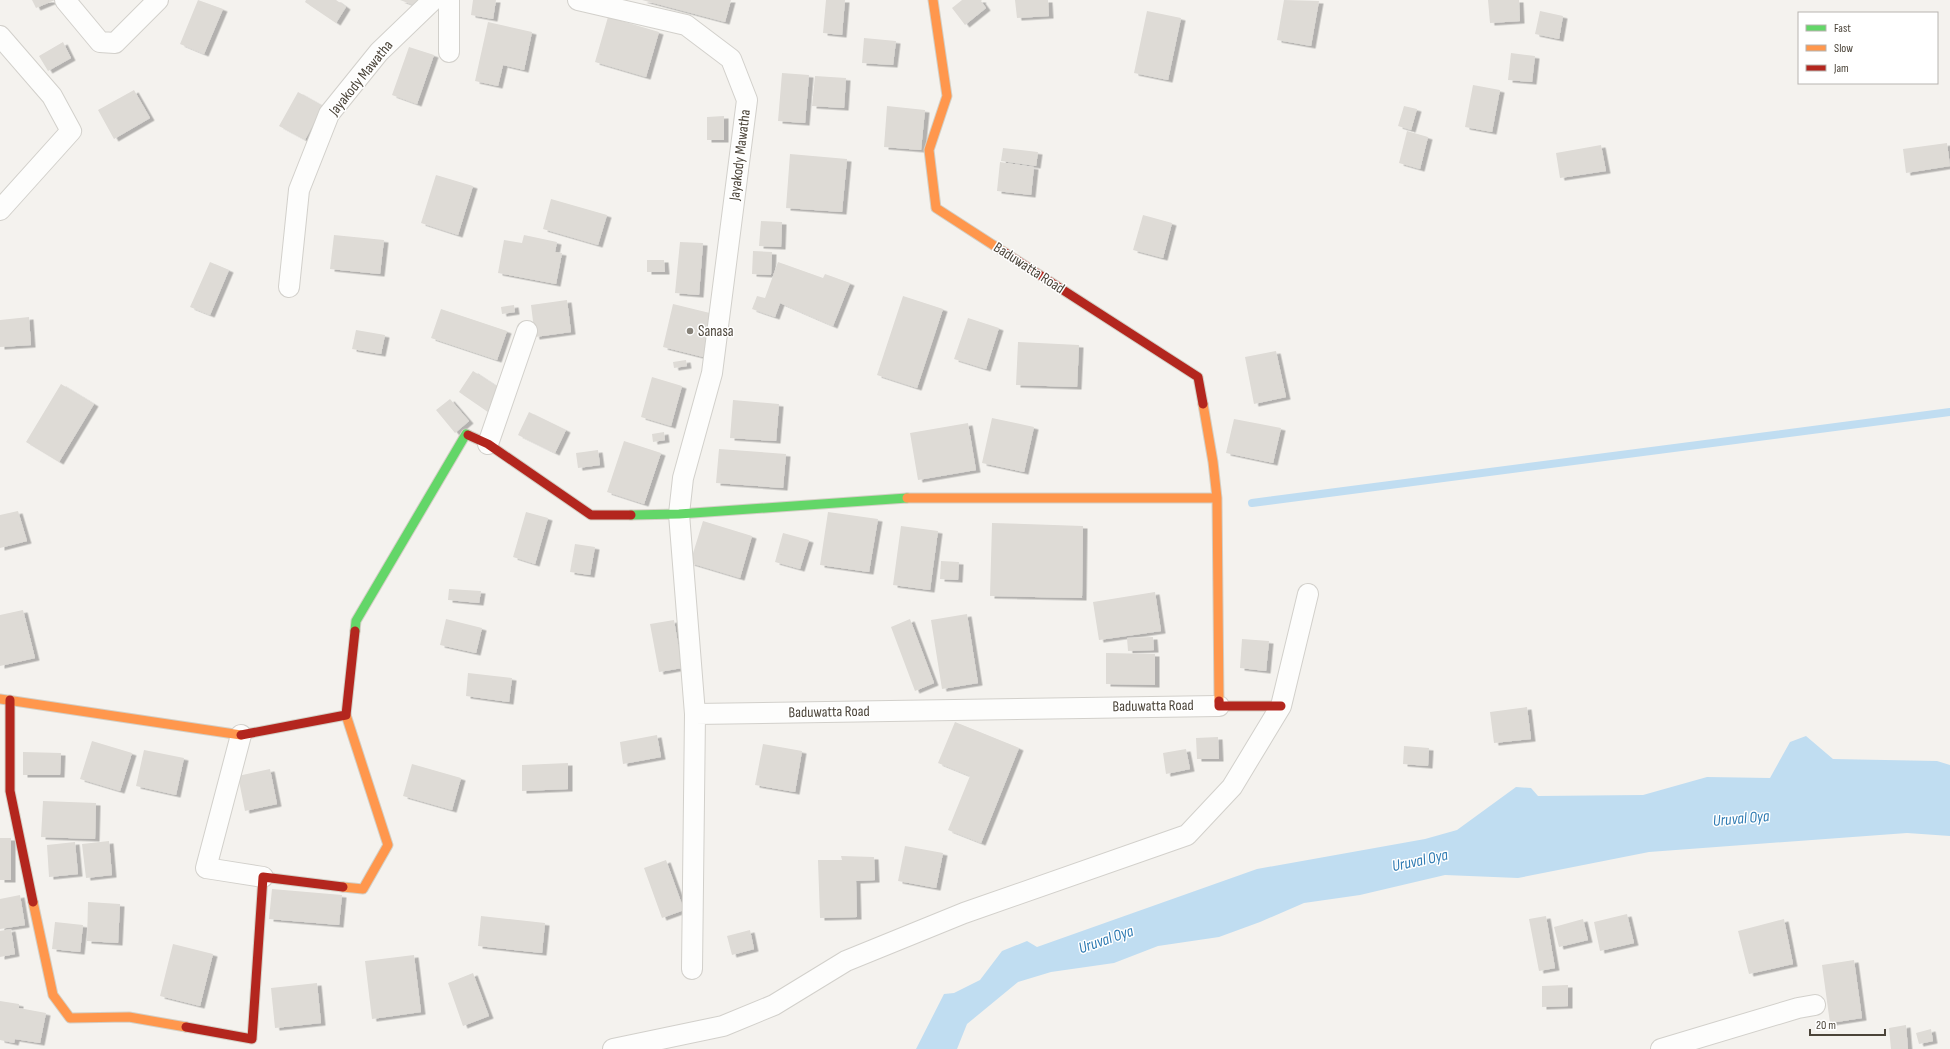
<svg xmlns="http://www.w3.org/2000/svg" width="1950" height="1049" viewBox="0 0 1950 1049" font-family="'Sofia Sans Condensed',sans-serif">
  <defs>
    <filter id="shadow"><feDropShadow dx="4.5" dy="2.5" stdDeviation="0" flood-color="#0004"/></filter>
  </defs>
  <rect width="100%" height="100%" fill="#f4f2ee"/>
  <!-- water -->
  <path fill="#c0ddf1" d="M1806 736 1833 759 1937 761 1950 765V836L1907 833 1649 852 1518 878 1445 875 1360 895 1304 903 1260 922 1219 937 1158 946 1114 963 1051 972 1018 982 967 1024 957 1049H916L944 994 954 993 980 980 1002 951 1027 941 1037 947 1257 869 1425 839 1457 830 1516 787 1531 788 1538 796 1643 795 1707 777 1770 778 1790 742Z"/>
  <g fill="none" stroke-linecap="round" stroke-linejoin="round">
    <!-- stream -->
    <path stroke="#c0ddf1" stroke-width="8" d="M1252 503 1950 412"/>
  </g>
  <!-- building -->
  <path fill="#dedbd6" filter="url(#shadow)" d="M32 0H55L36 8Z
    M198 0 223 9 204 54 180 44Z
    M306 0H336L346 7 336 23 305 2Z
    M400 0H418L416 6Z
    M473 0H496L493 19 471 15Z
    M642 0H731L725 22Z
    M826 0H845L842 35 823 33Z
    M962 0H982L981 1 986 8 965 25 952 8Z
    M1015 0H1048L1049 16 1017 18Z
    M1284 0 1319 1 1311 46 1277 40Z
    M1488 0H1519L1520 21 1490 23Z
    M1147 11 1181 18 1168 80 1134 73Z
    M1540 11 1563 16 1559 39 1535 34Z
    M608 17 659 32 646 77 595 62Z
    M488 22 532 32 524 70 503 65 498 86 475 81Z
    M864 38 896 41 893 65 862 63Z
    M63 42 71 58 48 71 39 56Z
    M409 47 434 55 417 104 392 95Z
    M1511 53 1535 56 1532 82 1508 80Z
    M782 73 809 75 805 123 778 121Z
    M815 76 846 78 844 108 812 106Z
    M1473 85 1500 90 1492 132 1465 127Z
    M134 90 150 118 114 139 98 110Z
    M298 92 323 106 305 140 279 126Z
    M887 106 925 110 921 150 884 147Z
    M1404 106 1417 109 1411 130 1398 126Z
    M724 116V140H707V117Z
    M1407 131 1428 137 1420 169 1399 163Z
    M1947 143 1950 166 1906 173 1903 149Z
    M1601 145 1606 171 1560 178 1556 153Z
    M1003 148 1038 152 1036 166 1001 161Z
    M790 154 847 159 842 212 786 208Z
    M1000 162 1034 167 1031 195 997 191Z
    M436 175 473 186 458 235 421 223Z
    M551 199 607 215 598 245 543 229Z
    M1143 215 1172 223 1163 258 1133 250Z
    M761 221 782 222 781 247 759 246Z
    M334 235 384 240 380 274 330 269Z
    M524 235 557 242 555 252 562 253 556 284 498 273 504 240 522 243Z
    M680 242 703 243 699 295 675 293Z
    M753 251 772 252 771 275 752 274Z
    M647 260H664L665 272H647Z
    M210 262 229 270 210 315 190 307Z
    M778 262 823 278 825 274 850 283 833 326 780 303 775 317 752 309 757 296 765 298Z
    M903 296 943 309 917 388 877 375Z
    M567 300 571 332 535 337 531 305Z
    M673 304 718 315 707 358 663 347Z
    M514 305 515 312 502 314 501 307Z
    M441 309 507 331 497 360 431 338Z
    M29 317 31 345 0 347V320Z
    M968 318 999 328 986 369 954 359Z
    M356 330 385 335 381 354 352 349Z
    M1018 342 1079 345 1077 387 1016 385Z
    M1276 351 1286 397 1254 404 1245 357Z
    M686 360 687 366 674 368 673 362Z
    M473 371 502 390 488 412 459 392Z
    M652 377 682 386 671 426 641 417Z
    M61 384 94 404 59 462 26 442Z
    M450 399 469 421 455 433 436 410Z
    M733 400 779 404 776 441 730 438Z
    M529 412 566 430 555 453 518 435Z
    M992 418 1034 427 1024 472 982 463Z
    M1234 419 1281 428 1273 463 1226 453Z
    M968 423 976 470 918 480 910 433Z
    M664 432 665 440 653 442 652 434Z
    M624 441 661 453 644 504 607 492Z
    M719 449 786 454 783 488 716 483Z
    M598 450 600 465 578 468 576 453Z
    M18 511 27 541 0 548V515Z
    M526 512 548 518 535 564 513 557Z
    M828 512 878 519 869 572 820 565Z
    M703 521 752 536 740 578 690 563Z
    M992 523 1083 526 1082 598 990 596Z
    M901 526 938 531 930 590 893 585Z
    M783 533 809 540 800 569 775 562Z
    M575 544 595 547 590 575 570 572Z
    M941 561 959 562 958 580 940 579Z
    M449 589 481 591 479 603 448 600Z
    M1155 592 1161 631 1099 640 1093 602Z
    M23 610 35 658 0 666V615Z
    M967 614 978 683 942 689 931 620Z
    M446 619 482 628 476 653 440 645Z
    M910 619 934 683 915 691 891 627Z
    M674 620 682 668 659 672 650 624Z
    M1153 637 1154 650 1128 651 1127 638Z
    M1242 639 1269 641 1266 671 1240 668Z
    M1106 653 1155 654V685L1106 684Z
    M468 673 512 678 509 702 466 696Z
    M1527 707 1531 739 1494 743 1490 712Z
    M955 722 1019 748 981 843 948 830 970 776 938 763Z
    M657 735 661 757 623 764 620 742Z
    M1218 737 1219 759H1197L1196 738Z
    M92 741 132 753 120 791 80 779Z
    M763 744 802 751 795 792 755 785Z
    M1404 746 1429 748 1428 766 1403 764Z
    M1186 749 1190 769 1166 774 1163 753Z
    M144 750 184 758 176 795 136 786Z
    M23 752 61 753 60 775H23Z
    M568 763V789L522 791V765Z
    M412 764 461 778 452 810 403 796Z
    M270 769 277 804 245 811 238 776Z
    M43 801 96 803 95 839 41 837Z
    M0 838H11V880H0Z
    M109 841 112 875 86 878 82 844Z
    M75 842 78 874 49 877 47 845Z
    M905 846 943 853 936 888 898 881Z
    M841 856 874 857 875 880 856 881 857 917 820 918 818 860H842Z
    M666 860 684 910 662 918 644 868Z
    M272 889 342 895 339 925 269 919Z
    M20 895 25 925 0 929V899Z
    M88 902 120 904 118 943 87 941Z
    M1627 914 1634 943 1600 951 1594 922Z
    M481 916 545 923 542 953 478 946Z
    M1546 916 1555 968 1539 971 1529 919Z
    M1583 919 1588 940 1559 947 1554 927Z
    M1784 919 1793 964 1749 974 1738 931Z
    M55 922 83 925 80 952 52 949Z
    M11 929 15 954 0 957V931Z
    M750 930 754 949 732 955 727 936Z
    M173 944 213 954 200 1006 160 996Z
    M414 955 421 1012 372 1019 365 961Z
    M1854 960 1862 1018 1830 1023 1822 965Z
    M473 973 489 1016 463 1026 448 983Z
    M317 983 321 1023 275 1028 271 988Z
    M1568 985V1006L1542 1007V986Z
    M0 1001 19 1004V1008L46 1013 40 1043 15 1039 14 1043 0 1040Z
    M1906 1025 1908 1049H1891L1889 1028Z
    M1931 1029 1933 1041 1919 1044 1916 1033Z"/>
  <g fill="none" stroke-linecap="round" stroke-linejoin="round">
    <defs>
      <path id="street" d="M65 0 100 42 115 43 158 0
        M578 0 686 25 731 59 747 100 712 373 683 478 679 514 695 714
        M0 36 52 96 71 131 0 210
        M449 52V0
        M289 287 299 190 329 114 379 52 433 0
        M488 444 527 331
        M241 735 206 868 263 877
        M692 969 695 714 1219 706
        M613 1049 723 1026 774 1005 846 961 964 913 1187 835 1232 787 1281 706 1308 594
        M1661 1049 1798 1008 1815 1005"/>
      <path id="fast" d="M631 515 679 514 907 498
        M355 631 356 621 466 434 468 435"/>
      <path id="slow" d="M933 0 947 96 929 150 936 208 1004 252
        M1203 404 1213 462 1217 498 1219 701
        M907 498H1217
        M0 699 241 735
        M343 887 363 889 388 845 346 715
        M33 902 53 995 70 1018 129 1017 186 1027"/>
      <path id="jam" d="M1004 252 1198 377 1203 404
        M468 435 488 444 591 515H631
        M10 700V791L33 902
        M1219 701V706H1281
        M241 735 346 715 355 631
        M186 1027 252 1039 263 877 343 887"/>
    </defs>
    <!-- street casing -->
    <use href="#street" stroke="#d2d0cb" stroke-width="22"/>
    <!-- fast casing -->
    <use href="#fast" stroke="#d3cfc5" stroke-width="11"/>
    <!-- slow casing -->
    <use href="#slow" stroke="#d3cfc5" stroke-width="11"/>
    <!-- jam casing -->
    <use href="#jam" stroke="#d3cfc5" stroke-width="11"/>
    <!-- street -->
    <use href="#street" stroke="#fdfdfc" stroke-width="20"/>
    <!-- fast -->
    <use href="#fast" stroke="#63d668" stroke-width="9"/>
    <!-- slow -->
    <use href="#slow" stroke="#ff974d" stroke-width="9"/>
    <!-- jam -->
    <use href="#jam" stroke="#b3261e" stroke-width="9"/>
  </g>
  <!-- markers -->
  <circle fill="#868178" stroke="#fff" stroke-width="1.5" cx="690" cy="331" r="4"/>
  <g text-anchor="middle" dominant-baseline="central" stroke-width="3" stroke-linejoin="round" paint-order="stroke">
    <!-- street labels -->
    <g font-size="15" fill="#4b4439" stroke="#fff">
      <text transform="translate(361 78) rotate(-51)">Jayakody Mawatha</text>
      <text transform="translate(740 155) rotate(-83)">Jayakody Mawatha</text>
      <text transform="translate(1029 268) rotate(33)">Baduwatta Road</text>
      <text transform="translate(1153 706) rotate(-1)">Baduwatta Road</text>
      <text transform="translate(829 712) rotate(-1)">Baduwatta Road</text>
    </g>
    <!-- poi labels -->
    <g font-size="15" fill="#4b4439" stroke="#fff" text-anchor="start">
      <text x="698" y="331">Sanasa</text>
    </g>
    <!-- water labels -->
    <g font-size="16" font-style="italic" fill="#2e7ab2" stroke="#fff">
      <text transform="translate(1741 819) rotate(-5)">Uruval Oya</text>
      <text transform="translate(1420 861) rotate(-12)">Uruval Oya</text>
      <text transform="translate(1106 940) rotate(-19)">Uruval Oya</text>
    </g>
  </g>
  <!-- legend -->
  <rect x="1798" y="12" width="140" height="72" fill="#ffffff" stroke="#b7b4b0"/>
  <rect x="1806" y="25" width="20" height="6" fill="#63d668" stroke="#b7b4b0"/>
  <text x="1834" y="32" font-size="12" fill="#4b4439">Fast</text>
  <rect x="1806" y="45" width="20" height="6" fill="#ff974d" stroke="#b7b4b0"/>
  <text x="1834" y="52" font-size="12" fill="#4b4439">Slow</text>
  <rect x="1806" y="65" width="20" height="6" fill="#b3261e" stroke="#b7b4b0"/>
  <text x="1834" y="72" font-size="12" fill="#4b4439">Jam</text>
  <!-- scale -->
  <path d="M1810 1029v6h75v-6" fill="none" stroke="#4b4439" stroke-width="2"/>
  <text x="1816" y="1029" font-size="12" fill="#4b4439" stroke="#ffffff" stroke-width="3" paint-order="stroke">20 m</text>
</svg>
